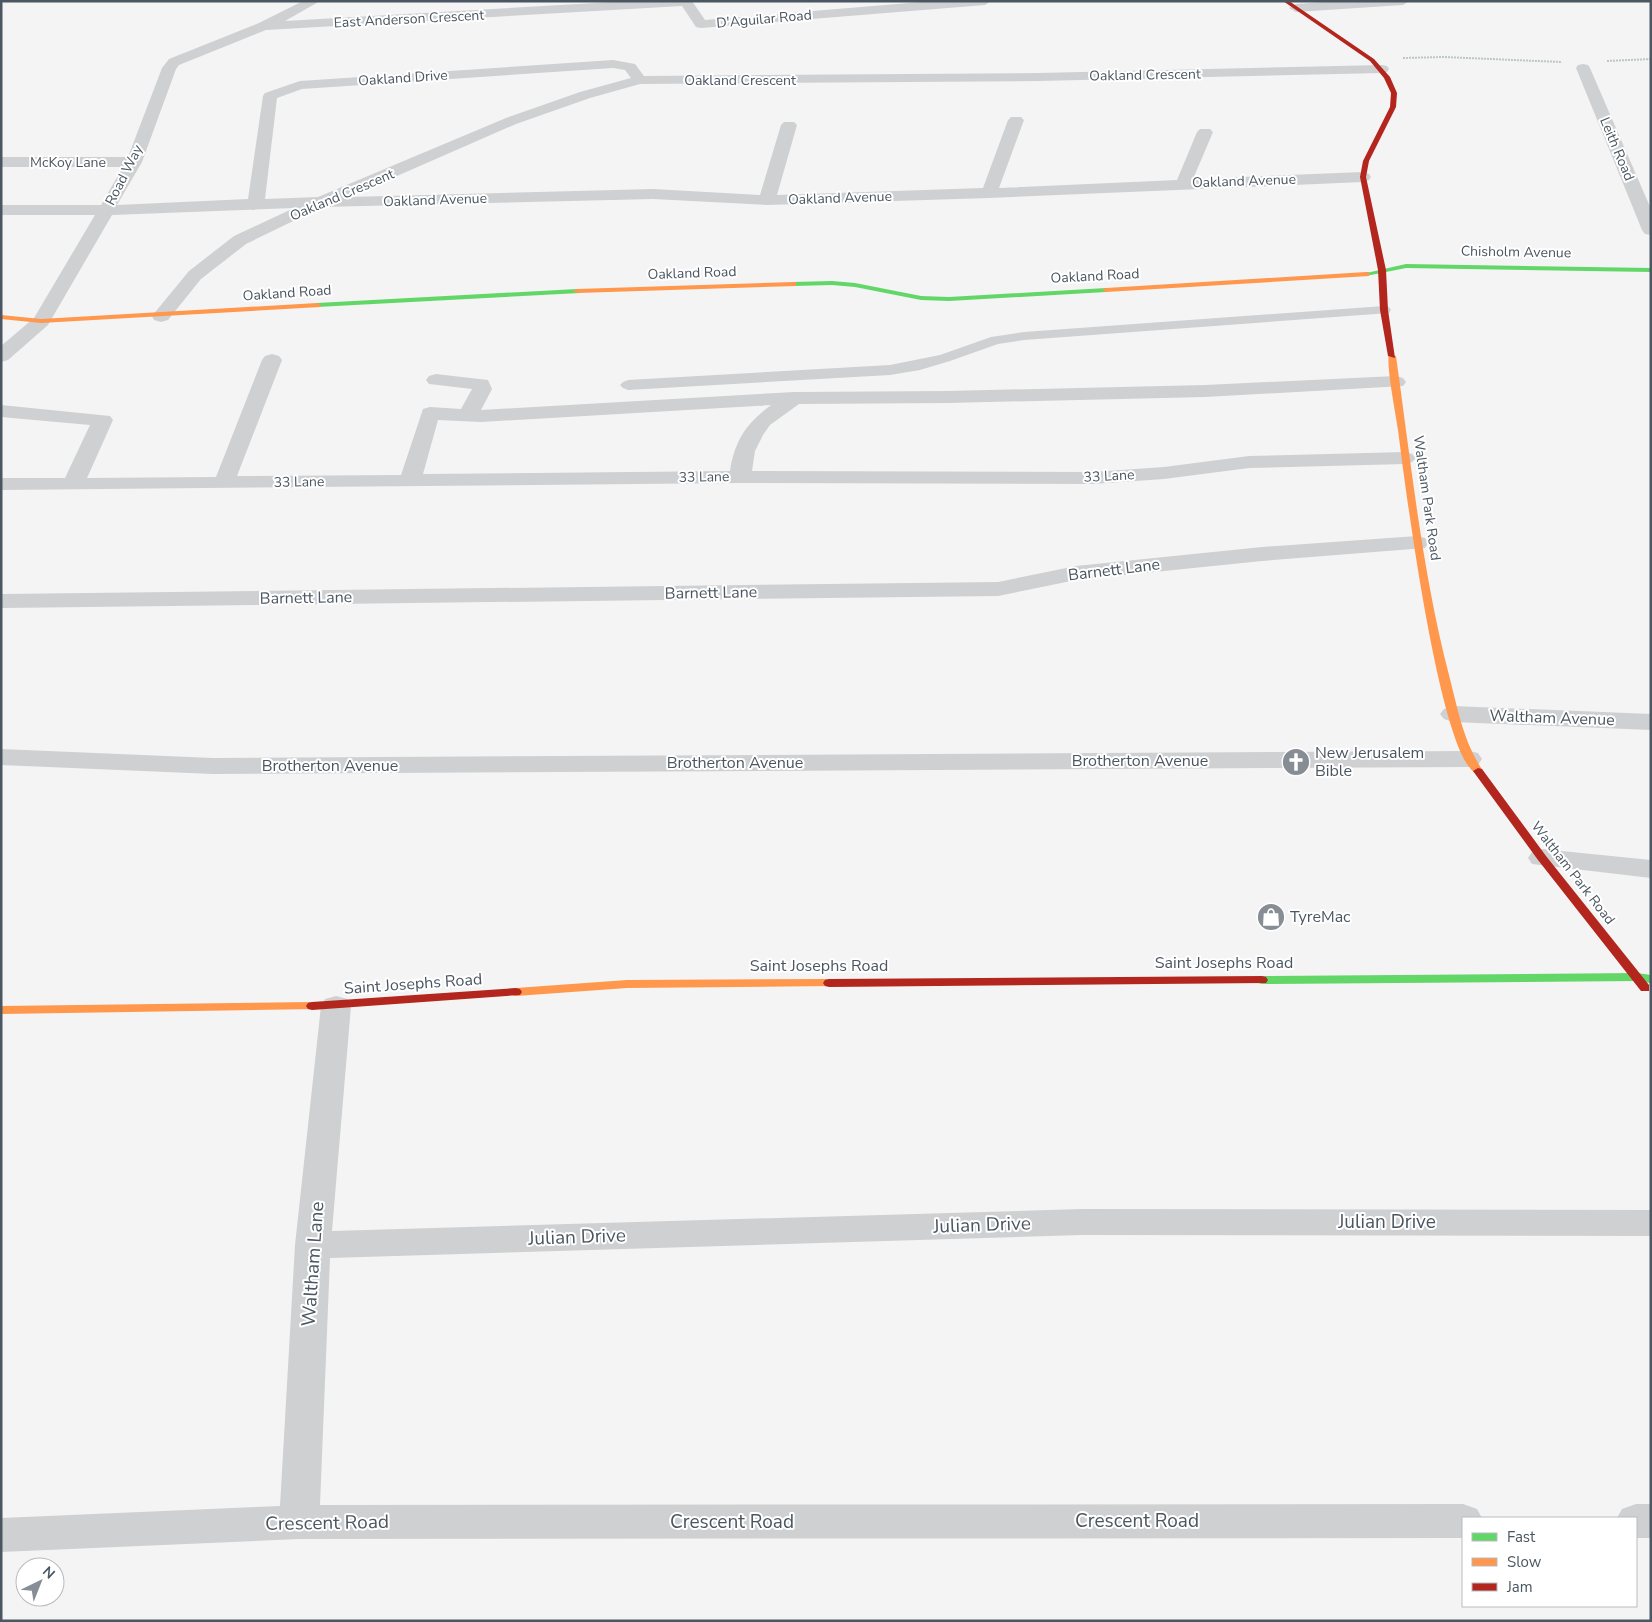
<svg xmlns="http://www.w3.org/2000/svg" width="1652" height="1622" viewBox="0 0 1652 1622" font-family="'Nunito Sans',sans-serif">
  <rect width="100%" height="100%" fill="#f4f4f4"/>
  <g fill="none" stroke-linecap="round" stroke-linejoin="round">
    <!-- path -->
    <path stroke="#bcc7c4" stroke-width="2" stroke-dasharray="2 1" stroke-linecap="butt" d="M1403 58 1443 57 1561 62
      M1607 61 1651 59"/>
    <!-- lane -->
    <path fill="#ced0d2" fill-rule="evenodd" d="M1384 306 1389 307 1391 310 1389 313 1024 340 998 344 950 361 920 370 890 375 628 390 623 388 620 385 623 382 628 380 890 365 940 355 991 337 1024 332Z"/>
    <!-- street -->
    <path fill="#ced0d2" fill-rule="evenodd" d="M303 1H320L285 21 630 1H692L705 20 933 1H991L985 5 701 28 696 27 682 6 266 30 179 65 176 69 142 162 117 205 248 199 263 96 265 93 300 81 613 60 635 64 644 76 1039 73 1382 65 1387 66 1389 69 1387 72 1382 73 1039 81 640 84 590 98 516 124 349 197 653 189 760 195 781 125 784 122H794L797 125 777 195 983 188 1008 120 1011 117H1021L1024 120 999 188 1177 180 1197 132 1200 129H1210L1213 132 1193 179 1363 172 1369 174 1371 177 1369 180 1363 182 989 198 767 205 653 199 322 207 246 244 201 279 168 320 161 322 154 320 152 316 189 271 234 236 294 208 112 215 48 325 8 360 1 362V346L34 318 95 215H1V205H101L123 167H1V157H128L162 68 169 59 259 23ZM613 68 625 70 631 78 580 92 506 118 318 197 265 199 277 98 302 89Z
      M1339 1H1409L1403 5 1296 12 1289 8 1296 4Z
      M1583 64 1588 65 1590 68 1651 209V235L1645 234 1642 230 1576 68 1578 65Z
      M272 354 279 356 282 360 237 476 401 475 423 409 430 407 461 409 472 389 429 384 426 380 429 376 436 374 488 380 492 389 481 410 794 392 948 391 1205 385 1396 376 1403 378 1406 382 1403 386 1205 397 948 403 799 404 770 425 763 435 755 451 752 471 1093 472 1164 467 1249 456 1405 452 1412 454 1416 458 1412 462 1405 464 1249 468 1164 479 1093 484 740 483 1 490V478H65L90 425 1 417V405L110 416 113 420 87 478 216 477 262 360 265 356ZM771 405C746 424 735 440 730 471L423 474 438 420 481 422Z
      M1417 536 1425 538 1428 543 1425 548 1262 561 1076 580 998 596 1 608V594L998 582 1076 566 1262 547Z
      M1453 706 1651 714V730L1453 722 1444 719 1440 714 1444 709Z
      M1 749 213 758 1469 751 1478 753 1482 759 1478 765 1469 767 213 774 1 765Z
      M1542 849 1651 860V878L1532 864 1528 858 1532 852Z
      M336 996 347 999 351 1006 332 1231 1082 1209 1651 1210V1236L1082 1235 330 1258 320 1505 1463 1504 1477 1509 1482 1518H1463V1538L299 1539 1 1552V1518L280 1506 295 1245 321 1006 325 999Z
      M1636 1504H1651V1538H1636V1518H1617L1622 1509Z"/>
    <!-- fast -->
    <path fill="#63d668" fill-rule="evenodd" d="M1406 264 1651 268V272L1406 268 1366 276 1362 274Z
      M832 281 855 283 921 296 949 297 1106 288 1110 290 1106 292 949 301 921 300 855 287 832 285 793 286 789 284 793 282Z
      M577 289H580V293L317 307 313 305 317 303Z
      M1637 973 1651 975V983L1637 981 1262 984 1258 983 1256 980 1258 977 1262 976Z"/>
    <!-- slow -->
    <path fill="#ff974d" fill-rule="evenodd" d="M1366 272H1369V276L1106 292 1102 290 1106 288Z
      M793 282H796V286L577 293 573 291 577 289Z
      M317 303 321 305 320 307 41 323 1 319V315L41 319Z
      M1389 354 1396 356C1411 463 1422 571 1449 675 1458 710 1463 741 1483 771L1478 774C1440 765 1404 476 1398 430 1396 415 1386 366 1389 354Z
      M829 979 833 980 835 983 833 986 627 988 516 996 512 995 510 992 512 989 516 988 627 980Z
      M312 1002 316 1003 318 1006 316 1009 1 1014V1006Z"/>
    <!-- jam -->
    <path fill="#b3261e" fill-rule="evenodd" d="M1283 1H1289L1374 59 1390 77 1397 93 1396 107 1369 161 1366 177 1386 270 1388 310 1395 358 1388 356 1380 310 1378 270 1360 177 1363 161 1390 107 1391 93 1384 78 1370 61Z
      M1478 768 1482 769 1546 856 1649 985V991H1641L1538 860 1473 771Z
      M1262 976 1266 977 1268 980 1266 983 829 987 825 986 823 983 825 980 829 979Z
      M516 988 520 989 522 992 520 995 312 1010 308 1009 306 1006 308 1003 312 1002Z"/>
  </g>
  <!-- icons -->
  <defs>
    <symbol id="church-disc" viewBox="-11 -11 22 22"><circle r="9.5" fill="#868d94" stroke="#fff"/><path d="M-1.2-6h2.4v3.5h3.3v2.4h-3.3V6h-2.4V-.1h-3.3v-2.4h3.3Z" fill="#fff"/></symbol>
    <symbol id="shop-disc" viewBox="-11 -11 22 22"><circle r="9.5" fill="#868d94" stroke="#fff"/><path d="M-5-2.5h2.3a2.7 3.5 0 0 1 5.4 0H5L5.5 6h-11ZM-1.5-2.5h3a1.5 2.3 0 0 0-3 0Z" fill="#fff"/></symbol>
  </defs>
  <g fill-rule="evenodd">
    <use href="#church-disc" x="1280" y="746" width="32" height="32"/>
    <use href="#shop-disc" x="1255" y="901" width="32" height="32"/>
  </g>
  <g text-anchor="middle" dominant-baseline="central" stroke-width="4" stroke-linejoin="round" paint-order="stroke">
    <!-- far-street labels -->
    <g font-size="14" fill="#4a5661" stroke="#fff">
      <text transform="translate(409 19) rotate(-3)">East Anderson Crescent</text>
      <text transform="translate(764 19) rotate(-5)">D'Aguilar Road</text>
      <text transform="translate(1145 75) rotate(-1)">Oakland Crescent</text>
      <text transform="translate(403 78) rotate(-4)">Oakland Drive</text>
      <text x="740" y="80">Oakland Crescent</text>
      <text transform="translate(1617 149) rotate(67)">Leith Road</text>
      <text x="68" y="162">McKoy Lane</text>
      <text transform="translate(124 175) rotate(-63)">Road Way</text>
      <text transform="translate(1244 181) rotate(-2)">Oakland Avenue</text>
      <text transform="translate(342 195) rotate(-23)">Oakland Crescent</text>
      <text transform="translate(840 198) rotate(-2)">Oakland Avenue</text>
      <text transform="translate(435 200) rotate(-2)">Oakland Avenue</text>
      <text transform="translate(1516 252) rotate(1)">Chisholm Avenue</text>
      <text transform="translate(692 273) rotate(-2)">Oakland Road</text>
      <text transform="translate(1095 276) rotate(-3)">Oakland Road</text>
      <text transform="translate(287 293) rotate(-4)">Oakland Road</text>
      <text transform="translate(1109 476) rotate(-3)">33 Lane</text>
      <text transform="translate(704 477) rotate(-1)">33 Lane</text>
      <text transform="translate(299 482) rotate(-1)">33 Lane</text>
      <text transform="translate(1427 498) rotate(82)">Waltham Park Road</text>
      <text transform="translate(1573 873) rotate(52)">Waltham Park Road</text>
    </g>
    <!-- street labels -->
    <g font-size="16" fill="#4a5661" stroke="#fff">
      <text transform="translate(1114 570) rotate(-7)">Barnett Lane</text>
      <text transform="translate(711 593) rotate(-1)">Barnett Lane</text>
      <text transform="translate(306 598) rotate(-1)">Barnett Lane</text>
      <text transform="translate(1552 718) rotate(2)">Waltham Avenue</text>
      <text x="1140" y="761">Brotherton Avenue</text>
      <text x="735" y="763">Brotherton Avenue</text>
      <text x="330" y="766">Brotherton Avenue</text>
      <text x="1224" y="963">Saint Josephs Road</text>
      <text x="819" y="966">Saint Josephs Road</text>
      <text transform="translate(413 984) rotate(-4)">Saint Josephs Road</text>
    </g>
    <!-- poi labels -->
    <g font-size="16" fill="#4a5661" stroke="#fff" text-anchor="start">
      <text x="1315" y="753">New Jerusalem<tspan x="1315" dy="18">Bible</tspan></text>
      <text x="1290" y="917">TyreMac</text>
    </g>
    <!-- near-street labels -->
    <g font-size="19" fill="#4a5661" stroke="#fff">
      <text x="1387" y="1222">Julian Drive</text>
      <text transform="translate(982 1225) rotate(-2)">Julian Drive</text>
      <text transform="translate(577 1237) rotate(-2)">Julian Drive</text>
      <text transform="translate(313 1264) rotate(-86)">Waltham Lane</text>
      <text x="1137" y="1521">Crescent Road</text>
      <text x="732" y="1522">Crescent Road</text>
      <text transform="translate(327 1523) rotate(-1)">Crescent Road</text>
    </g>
  </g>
  <!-- border -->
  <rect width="1652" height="1622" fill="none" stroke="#4a5661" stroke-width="5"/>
  <!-- legend -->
  <rect x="1462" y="1517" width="175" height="90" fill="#ffffff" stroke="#b7bbc0"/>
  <rect x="1472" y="1533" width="25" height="8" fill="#63d668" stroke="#b7bbc0"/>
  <text x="1507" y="1542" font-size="15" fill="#4a5661">Fast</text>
  <rect x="1472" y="1558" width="25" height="8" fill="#ff974d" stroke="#b7bbc0"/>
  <text x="1507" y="1567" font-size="15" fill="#4a5661">Slow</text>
  <rect x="1472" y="1583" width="25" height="8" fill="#b3261e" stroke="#b7bbc0"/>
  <text x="1507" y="1592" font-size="15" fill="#4a5661">Jam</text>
  <!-- north arrow -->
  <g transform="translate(40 1582) rotate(43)"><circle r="24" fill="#ffffff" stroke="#b7bbc0"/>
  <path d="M0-4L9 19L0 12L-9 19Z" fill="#868d94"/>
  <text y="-8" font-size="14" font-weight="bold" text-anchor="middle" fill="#4a5661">N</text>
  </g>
</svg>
